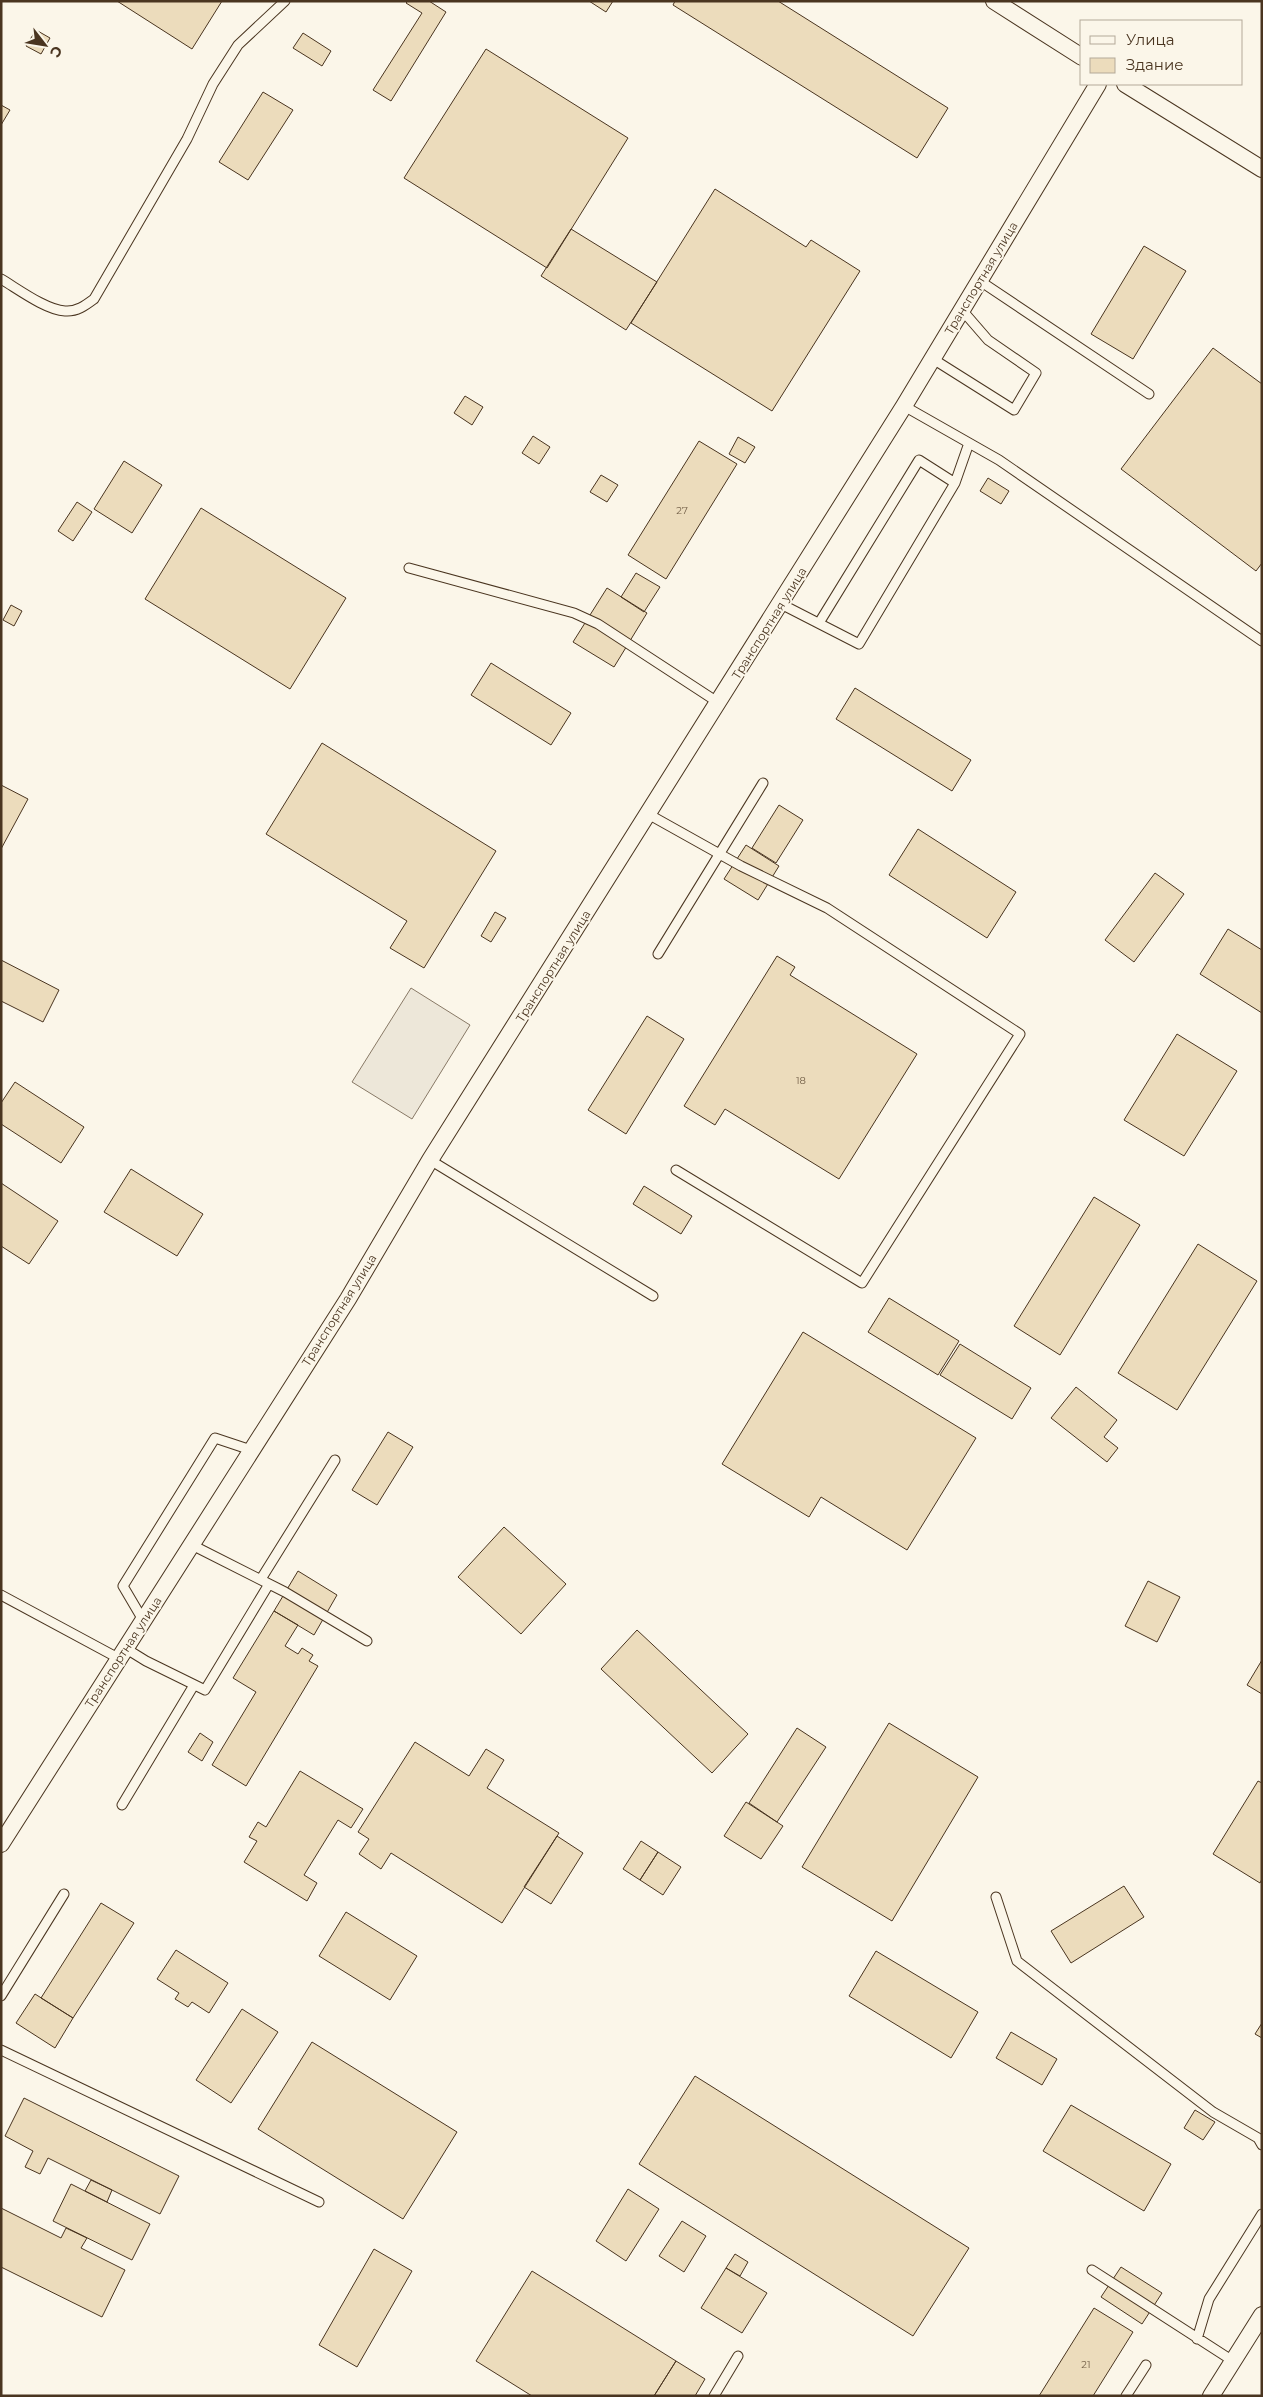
<svg xmlns="http://www.w3.org/2000/svg" width="1263" height="2397" viewBox="0 0 1263 2397" font-family="Montserrat,sans-serif">
  <rect width="100%" height="100%" fill="#fbf6e9"/>
  <!-- parking -->
  <path fill="#ede7d9" stroke="#887966" d="M411 988 470 1025 412 1119 352 1082Z"/>
  <!-- building -->
  <path fill="#ecdcbc" stroke="#4a3520" d="M117 1H222L192 49Z
    M408 1H429L446 12 391 101 373 90 422 13 406 3Z
    M589 1H613L606 12Z
    M675 1H778L948 108 917 158 673 5Z
    M36 30 50 38 41 54 26 46Z
    M303 33 331 51 322 66 293 48Z
    M486 49 628 138 547 268 404 178Z
    M263 92 293 110 248 180 219 162Z
    M1 105 10 110 1 125Z
    M715 189 806 247 811 240 860 271 772 411 631 323Z
    M571 229 657 282 626 330 541 276Z
    M1144 246 1186 271 1133 359 1091 334Z
    M1213 348 1262 384V563L1256 571 1121 469Z
    M465 396 483 407 472 425 454 413Z
    M533 436 550 447 539 464 522 453Z
    M738 437 755 447 745 463 729 454Z
    M699 441 737 464 666 579 628 555Z
    M124 461 162 485 132 533 94 509Z
    M601 475 618 485 607 502 590 492Z
    M988 478 1009 491 1001 504 980 491Z
    M77 502 92 512 73 541 58 531Z
    M201 508 346 598 290 689 145 599Z
    M636 573 660 587 644 612 621 597Z
    M607 588 647 613 614 667 573 642Z
    M11 605 22 611 14 626 3 620Z
    M491 663 571 713 551 745 471 695Z
    M855 688 971 760 952 791 836 719Z
    M322 743 496 851 424 968 390 948 407 921 266 834Z
    M1 785 28 799 1 849Z
    M779 805 803 820 776 863 752 848Z
    M918 829 1016 892 987 938 889 875Z
    M746 845 779 866 758 900 724 879Z
    M1155 873 1184 894 1134 962 1105 940Z
    M495 912 506 918 491 942 481 936Z
    M1228 929 1262 950V1013L1200 974Z
    M777 956 795 967 790 975 917 1054 839 1179 725 1109 715 1125 684 1106Z
    M1 960 59 990 43 1022 1 1001Z
    M647 1016 684 1039 626 1134 588 1110Z
    M1177 1034 1237 1071 1184 1156 1124 1120Z
    M15 1082 84 1127 61 1163 1 1124V1103Z
    M131 1169 203 1214 177 1256 104 1212Z
    M1 1183 58 1221 29 1264 1 1246Z
    M644 1186 692 1216 681 1234 633 1204Z
    M1094 1197 1140 1225 1060 1355 1014 1326Z
    M1198 1244 1257 1281 1177 1410 1118 1373Z
    M889 1298 959 1341 938 1375 868 1332Z
    M803 1332 976 1438 907 1550 821 1497 809 1517 722 1464Z
    M960 1344 1031 1388 1012 1419 940 1375Z
    M1076 1387 1117 1420 1104 1437 1118 1448 1107 1462 1051 1418Z
    M388 1432 413 1447 377 1505 352 1490Z
    M504 1527 566 1584 521 1634 458 1577Z
    M298 1571 337 1595 314 1635 274 1611Z
    M1148 1581 1180 1597 1157 1642 1125 1626Z
    M274 1611 298 1625 285 1646 298 1654 302 1648 313 1655 309 1661 318 1666 246 1786 212 1765 256 1692 233 1678Z
    M637 1630 748 1734 712 1773 601 1669Z
    M1262 1660V1694L1247 1685Z
    M889 1723 978 1777 892 1921 802 1867Z
    M797 1728 826 1747 777 1822 749 1803Z
    M200 1733 213 1742 202 1761 188 1752Z
    M415 1742 469 1776 486 1749 504 1760 487 1788 559 1833 502 1923 391 1853 381 1869 359 1854 369 1839 358 1832Z
    M300 1771 363 1809 351 1828 338 1820 304 1875 317 1883 307 1901 244 1862 257 1841 249 1837 258 1822 266 1827Z
    M1258 1781 1262 1783V1879L1260 1883 1213 1854Z
    M746 1802 783 1826 761 1859 724 1836Z
    M557 1836 583 1853 551 1904 524 1887Z
    M641 1841 658 1852 640 1880 623 1869Z
    M658 1852 681 1867 663 1895 640 1880Z
    M1124 1886 1144 1917 1071 1963 1051 1931Z
    M101 1903 134 1923 73 2018 41 1998Z
    M346 1912 417 1956 390 2000 319 1956Z
    M176 1950 228 1983 209 2013 192 2002 188 2007 175 1999 179 1993 157 1979Z
    M876 1951 978 2012 951 2058 849 1996Z
    M35 1994 73 2018 55 2048 16 2023Z
    M242 2009 278 2032 231 2103 196 2080Z
    M1262 2023V2038L1255 2034Z
    M1011 2032 1057 2059 1042 2085 996 2058Z
    M312 2042 457 2132 403 2219 258 2129Z
    M695 2076 969 2248 913 2336 639 2164Z
    M24 2098 179 2176 160 2214 48 2158 40 2174 25 2167 33 2151 5 2136Z
    M1071 2105 1171 2164 1144 2211 1043 2151Z
    M1195 2110 1215 2122 1203 2140 1184 2128Z
    M91 2180 112 2190 107 2202 85 2191Z
    M71 2184 150 2224 132 2260 53 2221Z
    M628 2189 659 2209 626 2261 596 2241Z
    M1 2208 61 2238 66 2228 87 2238 81 2248 125 2270 102 2317 1 2267Z
    M682 2221 706 2236 684 2272 659 2256Z
    M374 2249 412 2271 357 2367 319 2345Z
    M735 2254 748 2262 740 2276 726 2268Z
    M1121 2267 1162 2293 1142 2324 1101 2297Z
    M726 2268 767 2293 742 2333 701 2308Z
    M532 2271 676 2361 654 2396H532L476 2361Z
    M1094 2308 1133 2332 1093 2396H1039Z
    M676 2361 705 2379 695 2396H654Z"/>
  <g fill="none" stroke-linecap="round" stroke-linejoin="round">
    <defs>
      <path id="lane" d="M1 279C18 289 46 310 65 311 77 312 86 305 94 299L187 139 213 84 238 45 285 1
        M980 281 1149 394
        M933 359 1014 410 1036 373 988 340 962 310
        M904 406 999 460 1262 641
        M409 568 574 613 598 624 719 703
        M781 604 859 644 955 483 969 443
        M819 623 919 460 955 483
        M648 814 741 866 827 908 1020 1034 862 1283 676 1170
        M658 954 763 783
        M430 1160 653 1296
        M192 1545 285 1592 367 1641
        M261 1579 335 1460
        M1 1595 118 1658
        M143 1620 123 1586 215 1438 251 1450
        M125 1648 146 1661 205 1690 269 1584
        M122 1805 194 1685
        M996 1897 1017 1961 1213 2112 1258 2138 1262 2145
        M1 1996 64 1894
        M1 2050 319 2202
        M1092 2270 1233 2361
        M1197 2339 1209 2299 1262 2214
        M714 2396 738 2356
        M1126 2396 1146 2365"/>
      <path id="street" d="M994 1 1082 57
        M1125 84 1262 169
        M1 1844 348 1299 430 1160 904 406 1098 84
        M1211 2396 1262 2315"/>
    </defs>
    <!-- lane casing -->
    <use href="#lane" stroke="#4a3520" stroke-width="11"/>
    <!-- street casing -->
    <use href="#street" stroke="#4a3520" stroke-width="18"/>
    <!-- lane -->
    <use href="#lane" stroke="#fbf6e9" stroke-width="9"/>
    <!-- street -->
    <use href="#street" stroke="#fbf6e9" stroke-width="16"/>
  </g>
  <g text-anchor="middle" dominant-baseline="central" stroke-width="4" stroke-linejoin="round" paint-order="stroke">
    <!-- number labels -->
    <g font-size="10" fill="#725f47">
      <text x="682" y="510">27</text>
      <text x="801" y="1080">18</text>
      <text x="1086" y="2364">21</text>
    </g>
    <!-- street labels -->
    <g font-size="12" fill="#4a3520" stroke="#fbf6e9">
      <text transform="translate(981 278) rotate(-59)">Транспортная улица</text>
      <text transform="translate(769 623) rotate(-58)">Транспортная улица</text>
      <text transform="translate(553 966) rotate(-58)">Транспортная улица</text>
      <text transform="translate(339 1310) rotate(-58)">Транспортная улица</text>
      <text transform="translate(123 1652) rotate(-57)">Транспортная улица</text>
    </g>
  </g>
  <!-- border -->
  <rect width="1263" height="2397" fill="none" stroke="#4a3520" stroke-width="5"/>
  <!-- legend -->
  <rect x="1080" y="20" width="162" height="65" fill="#fbf6e9" stroke="#b4a999"/>
  <rect x="1090" y="36" width="25" height="8" fill="#fbf6e9" stroke="#b4a999"/>
  <text x="1126" y="45" font-size="15" fill="#4a3520">Улица</text>
  <rect x="1090" y="58" width="25" height="15" fill="#ecdcbc" stroke="#b4a999"/>
  <text x="1126" y="70" font-size="15" fill="#4a3520">Здание</text>
  <!-- north arrow -->
  <g transform="translate(45 45) rotate(121)" stroke="#fbf6e9" stroke-width="4" paint-order="stroke">
  <path d="M0-4L9 19L0 12L-9 19Z" fill="#4a3520"/>
  <text y="-8" font-size="14" font-weight="bold" text-anchor="middle" fill="#4a3520">С</text>
  </g>
</svg>
